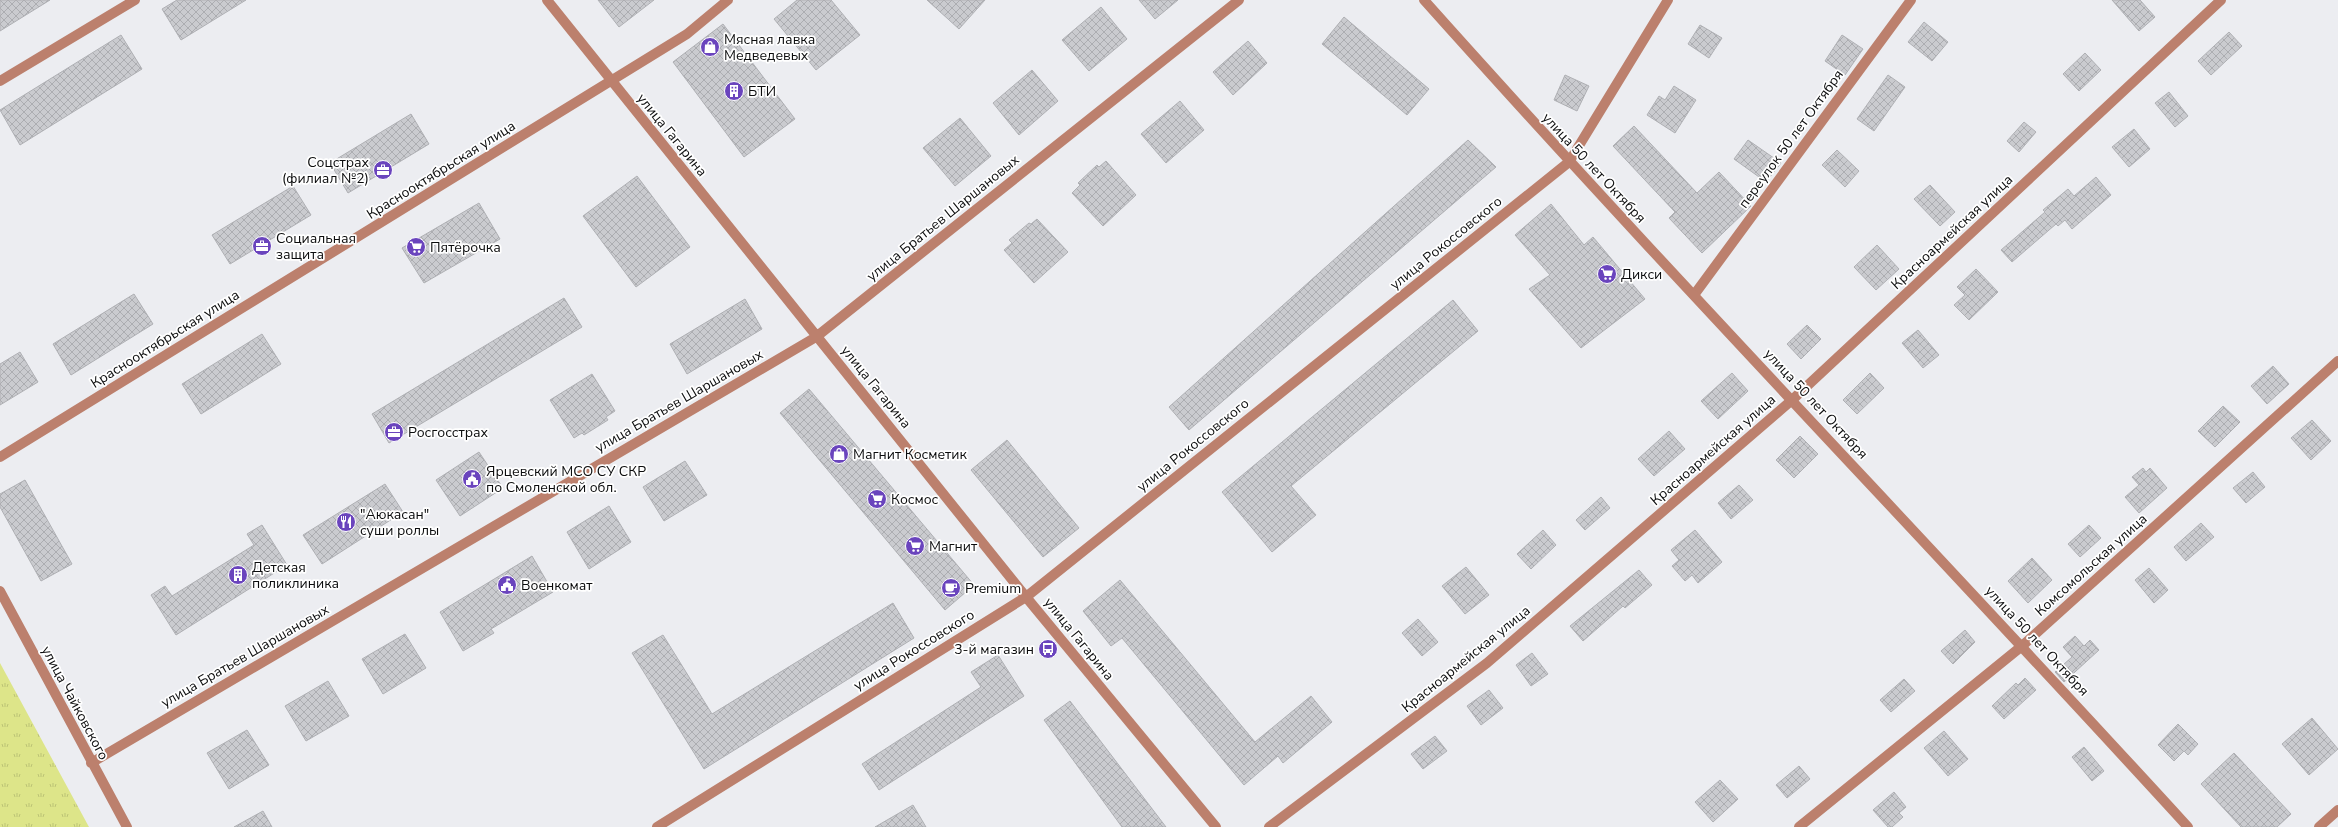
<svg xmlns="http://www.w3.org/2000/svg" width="2338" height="827" viewBox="0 0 2338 827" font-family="'Nunito Sans',sans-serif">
  <defs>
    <pattern id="grass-tufts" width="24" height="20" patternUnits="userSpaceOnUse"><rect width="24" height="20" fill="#dde589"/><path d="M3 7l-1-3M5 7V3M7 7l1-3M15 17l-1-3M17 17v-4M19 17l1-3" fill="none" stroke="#bcc375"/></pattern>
    <pattern id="building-cross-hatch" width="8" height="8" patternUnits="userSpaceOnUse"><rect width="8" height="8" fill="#cacbcf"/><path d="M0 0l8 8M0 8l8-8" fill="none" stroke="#acadb1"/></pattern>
  </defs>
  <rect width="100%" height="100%" fill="#ecedf1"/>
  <!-- grass -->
  <path fill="url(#grass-tufts)" d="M0 663 89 827H0Z"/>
  <!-- building -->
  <path fill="url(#building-cross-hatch)" stroke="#afb0b4" d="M0 0H50L0 31Z
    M177 0H246L181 40 162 9Z
    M598 0H654L619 27Z
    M797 0H831L860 35 816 70 774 19Z
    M927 0H985L959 29Z
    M1139 0H1178L1155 19Z
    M2112 0H2140L2155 17 2139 31Z
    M1101 7 1127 39 1089 71 1062 40Z
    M1344 17 1429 89 1407 115 1322 44Z
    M1924 22 1948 42 1932 61 1908 42Z
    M723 24 795 119 744 157 673 62Z
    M1700 25 1722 38 1709 58 1688 44Z
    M2229 32 2242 46 2211 75 2198 61Z
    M121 35 142 69 20 145 0 110Z
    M1842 35 1863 49 1845 75 1825 61Z
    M1248 41 1267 63 1233 95 1213 72Z
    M2085 53 2101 70 2079 91 2063 74Z
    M1032 70 1058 101 1019 135 993 103Z
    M1565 75 1589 86 1577 111 1554 100Z
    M1888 75 1905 87 1874 131 1857 119Z
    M1674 86 1696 100 1675 133 1647 115 1659 96 1665 100Z
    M2169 92 2188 116 2175 127 2155 103Z
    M1180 101 1204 130 1166 163 1141 134Z
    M411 114 429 144 348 193 330 163Z
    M960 118 991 156 955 186 923 148Z
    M2024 122 2036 132 2019 152 2007 141Z
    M1634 126 1697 193 1719 172 1751 206 1702 253 1669 218 1675 212 1613 146Z
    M2134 129 2150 149 2129 167 2112 147Z
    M1468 140 1496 167 1189 430 1169 407Z
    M1748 140 1781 163 1766 182 1734 159Z
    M1837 150 1859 171 1845 187 1822 165Z
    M1106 161 1136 195 1103 226 1072 193 1080 185 1078 183 1097 165 1099 167Z
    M637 176 690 247 636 287 583 216Z
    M2096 177 2111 195 2072 229 2065 220 2058 226 2056 224 2012 262 2001 250 2045 212 2043 210 2068 189 2074 196Z
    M1930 185 1955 212 1940 226 1914 199Z
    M293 186 311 215 230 264 212 235Z
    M479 203 500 239 424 283 402 248Z
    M1551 204 1584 245 1593 237 1645 299 1581 348 1529 289 1550 275 1515 235Z
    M1037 219 1068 252 1034 283 1004 250 1012 243 1009 240 1029 223 1031 224Z
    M1877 245 1899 269 1876 290 1854 267Z
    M1976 269 1998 292 1969 320 1954 305 1965 295 1957 287Z
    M134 294 153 324 71 375 53 344Z
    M564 298 582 327 389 443 372 414Z
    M745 299 762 329 687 374 670 344Z
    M1453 300 1478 331 1291 486 1316 515 1272 552 1222 492Z
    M1807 325 1821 339 1801 359 1787 344Z
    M1918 330 1939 355 1923 368 1902 343Z
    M262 334 281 364 201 414 182 384Z
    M20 352 38 382 0 405V364Z
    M2273 366 2289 384 2267 404 2251 386Z
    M1732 373 1748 391 1718 419 1701 401Z
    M1870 373 1884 388 1857 414 1843 400Z
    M592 374 615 411 606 417 608 420 584 435 582 433 574 438 550 400Z
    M809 389 974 585 945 610 780 413Z
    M2223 406 2240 422 2215 447 2198 431Z
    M2312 420 2331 441 2311 460 2291 438Z
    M1669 431 1685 449 1654 476 1638 459Z
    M1800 436 1818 454 1794 478 1776 460Z
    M1007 440 1079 528 1043 557 971 470Z
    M479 452 503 488 460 516 436 480Z
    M685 461 707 495 664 521 643 487Z
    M2143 468 2146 472 2150 468 2167 488 2139 513 2125 497 2139 485 2132 477Z
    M2253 472 2265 487 2246 503 2233 488Z
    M25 480 72 564 41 581 0 507V494Z
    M385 484 403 512 322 564 303 535Z
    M1739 485 1753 500 1731 519 1718 503Z
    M1601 497 1610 508 1585 530 1576 520Z
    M609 506 631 542 589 569 567 532Z
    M2201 523 2214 537 2186 561 2174 547Z
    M262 525 287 565 176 635 151 595 165 586 172 596 254 545 247 534Z
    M2089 525 2101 538 2080 557 2068 544Z
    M1543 530 1556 545 1531 569 1517 554Z
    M1695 530 1722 562 1698 583 1692 575 1685 581 1672 566 1679 560 1671 550Z
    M532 556 553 592 491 629 494 633 463 651 440 612Z
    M2032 558 2052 580 2028 603 2008 581Z
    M1466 567 1489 595 1465 614 1442 586Z
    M2149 568 2168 590 2154 603 2135 580Z
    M1639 570 1652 585 1625 608 1623 606 1583 641 1570 626Z
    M1120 580 1255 742 1311 696 1332 722 1283 763 1278 756 1244 785 1122 638 1111 646 1083 611Z
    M893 603 914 638 704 769 632 653 663 635 712 714Z
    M1418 619 1438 642 1422 656 1402 633Z
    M1965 630 1975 642 1953 664 1941 651Z
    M405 634 426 668 383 694 362 659Z
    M2075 636 2084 646 2090 640 2099 650 2064 682 2055 672 2072 657 2063 647Z
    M1532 653 1548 674 1531 686 1516 665Z
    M998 655 1024 696 879 790 862 764 981 687 971 672Z
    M2025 678 2036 690 2004 719 1992 706 2016 683 2018 685Z
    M1904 679 1915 691 1891 712 1880 700Z
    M328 681 349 716 306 741 285 706Z
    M1489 690 1503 708 1481 725 1467 706Z
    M1070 701 1166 827H1122L1044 720Z
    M2312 718 2338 749 2309 775 2282 744Z
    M2178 724 2198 744 2188 755 2184 751 2174 761 2158 745Z
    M247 730 269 765 229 789 207 753Z
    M1944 731 1968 759 1948 776 1924 748Z
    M1435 736 1447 751 1423 769 1411 754Z
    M2084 747 2104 771 2092 781 2072 757Z
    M2234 753 2291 814 2277 827H2241L2201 784Z
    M1799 766 1810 779 1787 798 1776 785Z
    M1720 780 1738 799 1713 822 1695 802Z
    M1894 792 1906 807 1899 813 1903 817 1892 827H1888L1873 810Z
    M913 805 926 827H875Z
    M263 811 272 827H234Z"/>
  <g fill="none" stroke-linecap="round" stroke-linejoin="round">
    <!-- minor -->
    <path stroke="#bc806d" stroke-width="10" d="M547 0 1026 597 1216 827
      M0 81 135 0
      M1694 295 1911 0
      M0 457 687 34 728 0
      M0 591 127 827
      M91 763 816 337 1239 0
      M657 827 1026 597 1569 162 1668 0
      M1269 827 1487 663 1792 400 2221 0
      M1799 827 2022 646 2338 361
      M2319 827 2338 810"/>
    <!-- tertiary -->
    <path stroke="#bc806d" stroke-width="10" d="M1424 0C1674 280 1935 550 2188 827"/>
  </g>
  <!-- icons -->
  <defs>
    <symbol id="shop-disc" viewBox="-11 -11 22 22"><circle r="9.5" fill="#6a44bd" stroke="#fff"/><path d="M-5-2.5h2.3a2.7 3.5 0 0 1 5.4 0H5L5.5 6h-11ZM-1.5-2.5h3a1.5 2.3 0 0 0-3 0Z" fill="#fff"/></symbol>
    <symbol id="building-disc" viewBox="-11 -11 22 22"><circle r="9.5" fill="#6a44bd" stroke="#fff"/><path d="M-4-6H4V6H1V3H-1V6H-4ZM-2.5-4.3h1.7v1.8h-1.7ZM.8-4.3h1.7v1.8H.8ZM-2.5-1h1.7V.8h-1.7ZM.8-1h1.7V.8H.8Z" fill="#fff"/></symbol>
    <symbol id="office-disc" viewBox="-11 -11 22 22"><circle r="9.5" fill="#6a44bd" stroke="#fff"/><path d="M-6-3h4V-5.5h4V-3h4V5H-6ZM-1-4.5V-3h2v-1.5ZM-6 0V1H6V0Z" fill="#fff"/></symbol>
    <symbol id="supermarket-disc" viewBox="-11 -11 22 22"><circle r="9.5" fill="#6a44bd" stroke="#fff"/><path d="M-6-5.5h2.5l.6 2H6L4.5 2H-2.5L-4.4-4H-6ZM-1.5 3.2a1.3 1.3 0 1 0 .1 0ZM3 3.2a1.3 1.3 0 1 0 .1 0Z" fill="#fff"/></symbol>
    <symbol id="civic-disc" viewBox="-11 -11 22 22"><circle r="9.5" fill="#6a44bd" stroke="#fff"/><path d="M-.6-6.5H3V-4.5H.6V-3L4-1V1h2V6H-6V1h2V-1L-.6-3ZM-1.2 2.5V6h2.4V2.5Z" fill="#fff"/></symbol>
    <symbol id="restaurant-disc" viewBox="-11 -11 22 22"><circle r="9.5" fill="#6a44bd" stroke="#fff"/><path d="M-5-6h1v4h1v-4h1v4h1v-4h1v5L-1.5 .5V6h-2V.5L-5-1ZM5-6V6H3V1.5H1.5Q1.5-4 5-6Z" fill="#fff"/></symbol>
    <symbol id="cafe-disc" viewBox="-11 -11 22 22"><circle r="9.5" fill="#6a44bd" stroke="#fff"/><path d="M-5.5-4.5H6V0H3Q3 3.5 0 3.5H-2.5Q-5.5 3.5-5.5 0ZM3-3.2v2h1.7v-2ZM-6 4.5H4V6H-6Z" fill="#fff"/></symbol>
    <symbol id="bus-disc" viewBox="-11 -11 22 22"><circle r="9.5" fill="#6a44bd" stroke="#fff"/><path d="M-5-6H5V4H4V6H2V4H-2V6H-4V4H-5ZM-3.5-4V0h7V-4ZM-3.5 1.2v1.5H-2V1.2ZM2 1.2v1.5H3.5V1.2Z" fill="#fff"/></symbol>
  </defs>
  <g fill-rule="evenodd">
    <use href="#shop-disc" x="699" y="36" width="22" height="22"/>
    <use href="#building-disc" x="723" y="80" width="22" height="22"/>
    <use href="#office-disc" x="372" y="159" width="22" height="22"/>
    <use href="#office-disc" x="251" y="235" width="22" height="22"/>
    <use href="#supermarket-disc" x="405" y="236" width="22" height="22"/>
    <use href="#supermarket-disc" x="1596" y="263" width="22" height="22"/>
    <use href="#office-disc" x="383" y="421" width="22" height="22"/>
    <use href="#shop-disc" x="828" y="443" width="22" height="22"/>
    <use href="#civic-disc" x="461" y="468" width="22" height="22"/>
    <use href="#supermarket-disc" x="866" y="488" width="22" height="22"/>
    <use href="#restaurant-disc" x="335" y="511" width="22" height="22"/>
    <use href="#supermarket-disc" x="904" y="535" width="22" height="22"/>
    <use href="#building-disc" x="227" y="564" width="22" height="22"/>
    <use href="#civic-disc" x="496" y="574" width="22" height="22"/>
    <use href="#cafe-disc" x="940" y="577" width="22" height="22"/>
    <use href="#bus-disc" x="1037" y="638" width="22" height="22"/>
  </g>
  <g text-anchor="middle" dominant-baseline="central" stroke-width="3.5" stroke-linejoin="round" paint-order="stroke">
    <!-- poi labels -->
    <g font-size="14" fill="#0b0c0d" stroke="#fff" text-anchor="start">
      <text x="724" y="39">Мясная лавка<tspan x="724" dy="16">Медведевых</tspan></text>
      <text x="748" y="91">БТИ</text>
      <text x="369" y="162" text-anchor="end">Соцстрах<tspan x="369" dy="16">(филиал №2)</tspan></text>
      <text x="276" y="238">Социальная<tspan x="276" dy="16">защита</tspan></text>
      <text x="430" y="247">Пятёрочка</text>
      <text x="1621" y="274">Дикси</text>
      <text x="408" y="432">Росгосстрах</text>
      <text x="853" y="454">Магнит Косметик</text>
      <text x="486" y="471">Ярцевский МСО СУ СКР<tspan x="486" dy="16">по Смоленской обл.</tspan></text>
      <text x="891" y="499">Космос</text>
      <text x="360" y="514">"Аюкасан"<tspan x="360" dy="16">суши роллы</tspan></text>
      <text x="929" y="546">Магнит</text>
      <text x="252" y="567">Детская<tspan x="252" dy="16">поликлиника</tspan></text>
      <text x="521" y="585">Военкомат</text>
      <text x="965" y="588">Premium</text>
      <text x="1034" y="649" text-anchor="end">3-й магазин</text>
    </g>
    <!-- street labels -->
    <g font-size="14" fill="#0b0c0d" stroke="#fff">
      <text transform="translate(672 135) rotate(51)">улица Гагарина</text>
      <text transform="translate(1791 139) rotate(-54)">переулок 50 лет Октября</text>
      <text transform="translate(1594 168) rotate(47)">улица 50 лет Октября</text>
      <text transform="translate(441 170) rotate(-32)">Краснооктябрьская улица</text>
      <text transform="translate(943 218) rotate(-39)">улица Братьев Шаршановых</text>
      <text transform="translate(1952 232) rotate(-43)">Красноармейская улица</text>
      <text transform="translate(1446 243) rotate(-39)">улица Рокоссовского</text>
      <text transform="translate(165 339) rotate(-32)">Краснооктябрьская улица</text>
      <text transform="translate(876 387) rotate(51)">улица Гагарина</text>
      <text transform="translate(679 401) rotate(-30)">улица Братьев Шаршановых</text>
      <text transform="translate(1816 404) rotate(47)">улица 50 лет Октября</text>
      <text transform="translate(1193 445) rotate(-39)">улица Рокоссовского</text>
      <text transform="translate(1713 450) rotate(-41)">Красноармейская улица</text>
      <text transform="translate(2091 565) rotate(-42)">Комсомольская улица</text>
      <text transform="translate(1079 639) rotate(51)">улица Гагарина</text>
      <text transform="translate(2037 641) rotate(47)">улица 50 лет Октября</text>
      <text transform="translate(914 650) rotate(-32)">улица Рокоссовского</text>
      <text transform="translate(245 656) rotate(-30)">улица Братьев Шаршановых</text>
      <text transform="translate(1466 659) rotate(-39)">Красноармейская улица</text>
      <text transform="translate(75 703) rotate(62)">улица Чайковского</text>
    </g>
  </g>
</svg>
